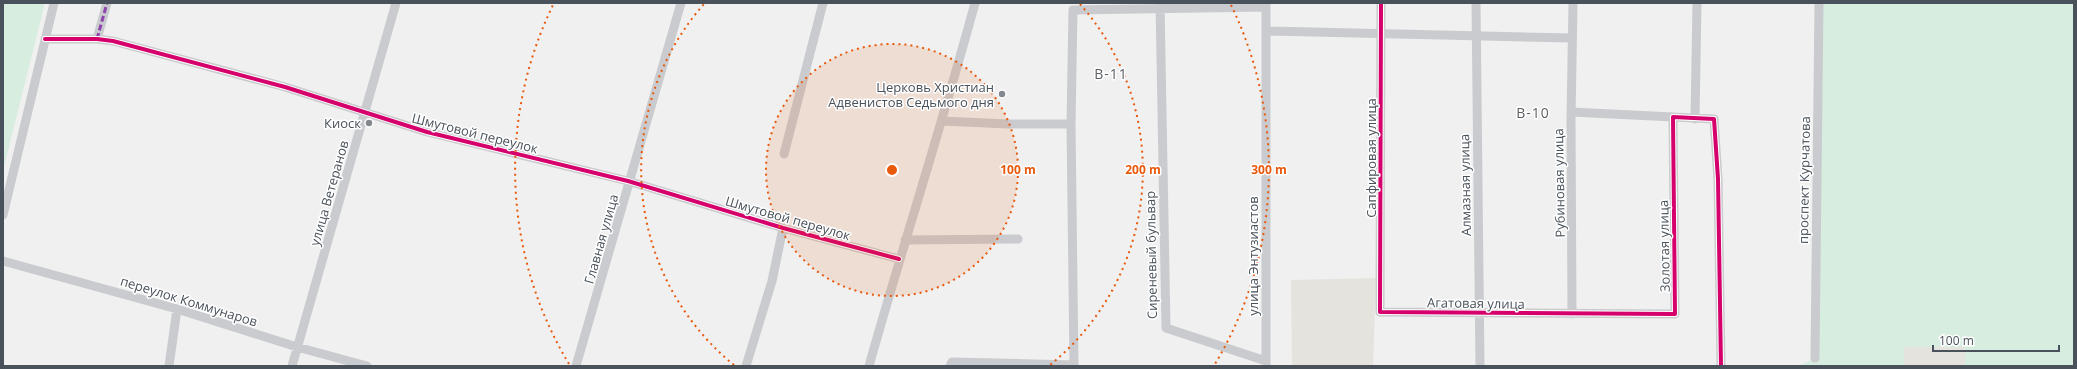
<svg xmlns="http://www.w3.org/2000/svg" width="2077" height="369" viewBox="0 0 2077 369" font-family="'Open Sans',sans-serif">
  <rect width="100%" height="100%" fill="#f0f0f0"/>
  <!-- commercial -->
  <path fill="#e5e3de" d="M1376 278 1373 366H1292L1291 280Z
    M1904 347H1965V366H1904Z"/>
  <!-- green -->
  <path fill="#d7ede0" d="M3 3H45L3 171Z
    M1822 3H2074V366H1965V347H1904V366H1799L1815 358Z"/>
  <g fill="none" stroke-linecap="round" stroke-linejoin="round">
    <!-- minor -->
    <path stroke="#cacbce" stroke-width="9" d="M1160 3 1166 328 1266 361
      M1381 3 1380 312 1675 314 1673 117 1714 119 1718 179 1721 366
      M1476 3 1480 366
      M1267 31 1572 38
      M45 39H97L113 41 285 87 427 132 628 181 783 228 899 259
      M97 39 107 3
      M1571 112 1673 117
      M1695 119 1697 3
      M942 121 1008 124H1071
      M784 154 823 3
      M3 215 54 3
      M905 240 1018 239
      M3 261 177 309 297 347 367 366
      M1572 314 1571 119 1573 3
      M1815 358 1819 3
      M169 366 177 309
      M292 366 396 3
      M576 366 681 3
      M746 366 772 281 783 228
      M869 366C903 245 942 125 975 3
      M950 366 952 362 1074 365
      M1074 366 1071 124 1073 10 1266 7
      M1266 366V3"/>
    <!-- quiet -->
    <path stroke="#8e44ad" stroke-width="3" stroke-dasharray="6 3" stroke-linecap="butt" d="M97 39 107 3"/>
    <defs>
      <path id="cycleway" d="M1381 3 1380 312 1675 314 1673 117 1714 119 1718 179 1721 366
        M45 39H97L113 41 285 87 427 132 628 181 783 228 899 259"/>
    </defs>
    <!-- cycleway casing -->
    <use href="#cycleway" stroke="#fff" stroke-width="6"/>
    <!-- cycleway -->
    <use href="#cycleway" stroke="#d6006c" stroke-width="4"/>
  </g>
  <!-- distance rings -->
  <circle cx="892" cy="170" r="126" fill="#e8590c" fill-opacity=".12"/>
  <g fill="none" stroke="#e8590c" stroke-width="2" stroke-dasharray="2 4">
    <circle cx="892" cy="170" r="126"/>
    <path d="M734 365A251 251 0 0 1 704 4M1080 4A251 251 0 0 1 1050 365"/>
    <path d="M569 364A377 377 0 0 1 553 5M1231 5A377 377 0 0 1 1215 364"/>
  </g>
  <!-- markers -->
  <g fill="#83898e" stroke="#fff" stroke-width="1.5">
    <circle cx="1002" cy="94" r="4"/>
    <circle cx="369" cy="123" r="4"/>
  </g>
  <g text-anchor="middle" dominant-baseline="central" stroke-width="3" stroke-linejoin="round" paint-order="stroke">
    <!-- poi labels -->
    <g font-size="13" fill="#49515a" stroke="#fff" text-anchor="end">
      <text x="994" y="87">Церковь Христиан<tspan x="994" dy="15">Адвенистов Седьмого дня</tspan></text>
      <text x="361" y="123">Киоск</text>
    </g>
    <!-- street labels -->
    <g font-size="13" fill="#49515a" stroke="#fff">
      <text transform="translate(475 133) rotate(14)">Шмутовой переулок</text>
      <text transform="translate(1371 158) rotate(-90)">Сапфировая улица</text>
      <text transform="translate(1804 180) rotate(-89)">проспект Курчатова</text>
      <text transform="translate(1559 183) rotate(-91)">Рубиновая улица</text>
      <text transform="translate(1465 185) rotate(-91)">Алмазная улица</text>
      <text transform="translate(329 193) rotate(-74)">улица Ветеранов</text>
      <text transform="translate(788 218) rotate(16)">Шмутовой переулок</text>
      <text transform="translate(601 239) rotate(-74)">Главная улица</text>
      <text transform="translate(1664 246) rotate(-91)">Золотая улица</text>
      <text transform="translate(1151 255) rotate(-91)">Сиреневый бульвар</text>
      <text transform="translate(1253 256) rotate(-90)">улица Энтузиастов</text>
      <text transform="translate(189 301) rotate(17)">переулок Коммунаров</text>
      <text transform="translate(1476 303) rotate(1)">Агатовая улица</text>
    </g>
    <!-- neighbourhood labels -->
    <g font-size="14" letter-spacing="1" fill="#5c5f63" stroke="#fff">
      <text x="1111" y="73">В-11</text>
      <text x="1533" y="112">В-10</text>
    </g>
  </g>
  <circle cx="892" cy="170" r="6" fill="#e8590c" stroke="#fff" stroke-width="2"/>
  <g font-size="12" text-anchor="middle" font-weight="bold" fill="#e8590c" stroke="#fff" stroke-width="3" stroke-linejoin="round" paint-order="stroke">
    <text x="1018" y="174">100 m</text>
    <text x="1143" y="174">200 m</text>
    <text x="1269" y="174">300 m</text>
  </g>
  <!-- border -->
  <rect width="2077" height="369" fill="none" stroke="#49515a" stroke-width="8"/>
  <!-- scale -->
  <path d="M1933 345v6h126v-6" fill="none" stroke="#49515a" stroke-width="2"/>
  <text x="1939" y="345" font-size="12" fill="#49515a" stroke="#ffffff" stroke-width="3" paint-order="stroke">100 m</text>
</svg>
